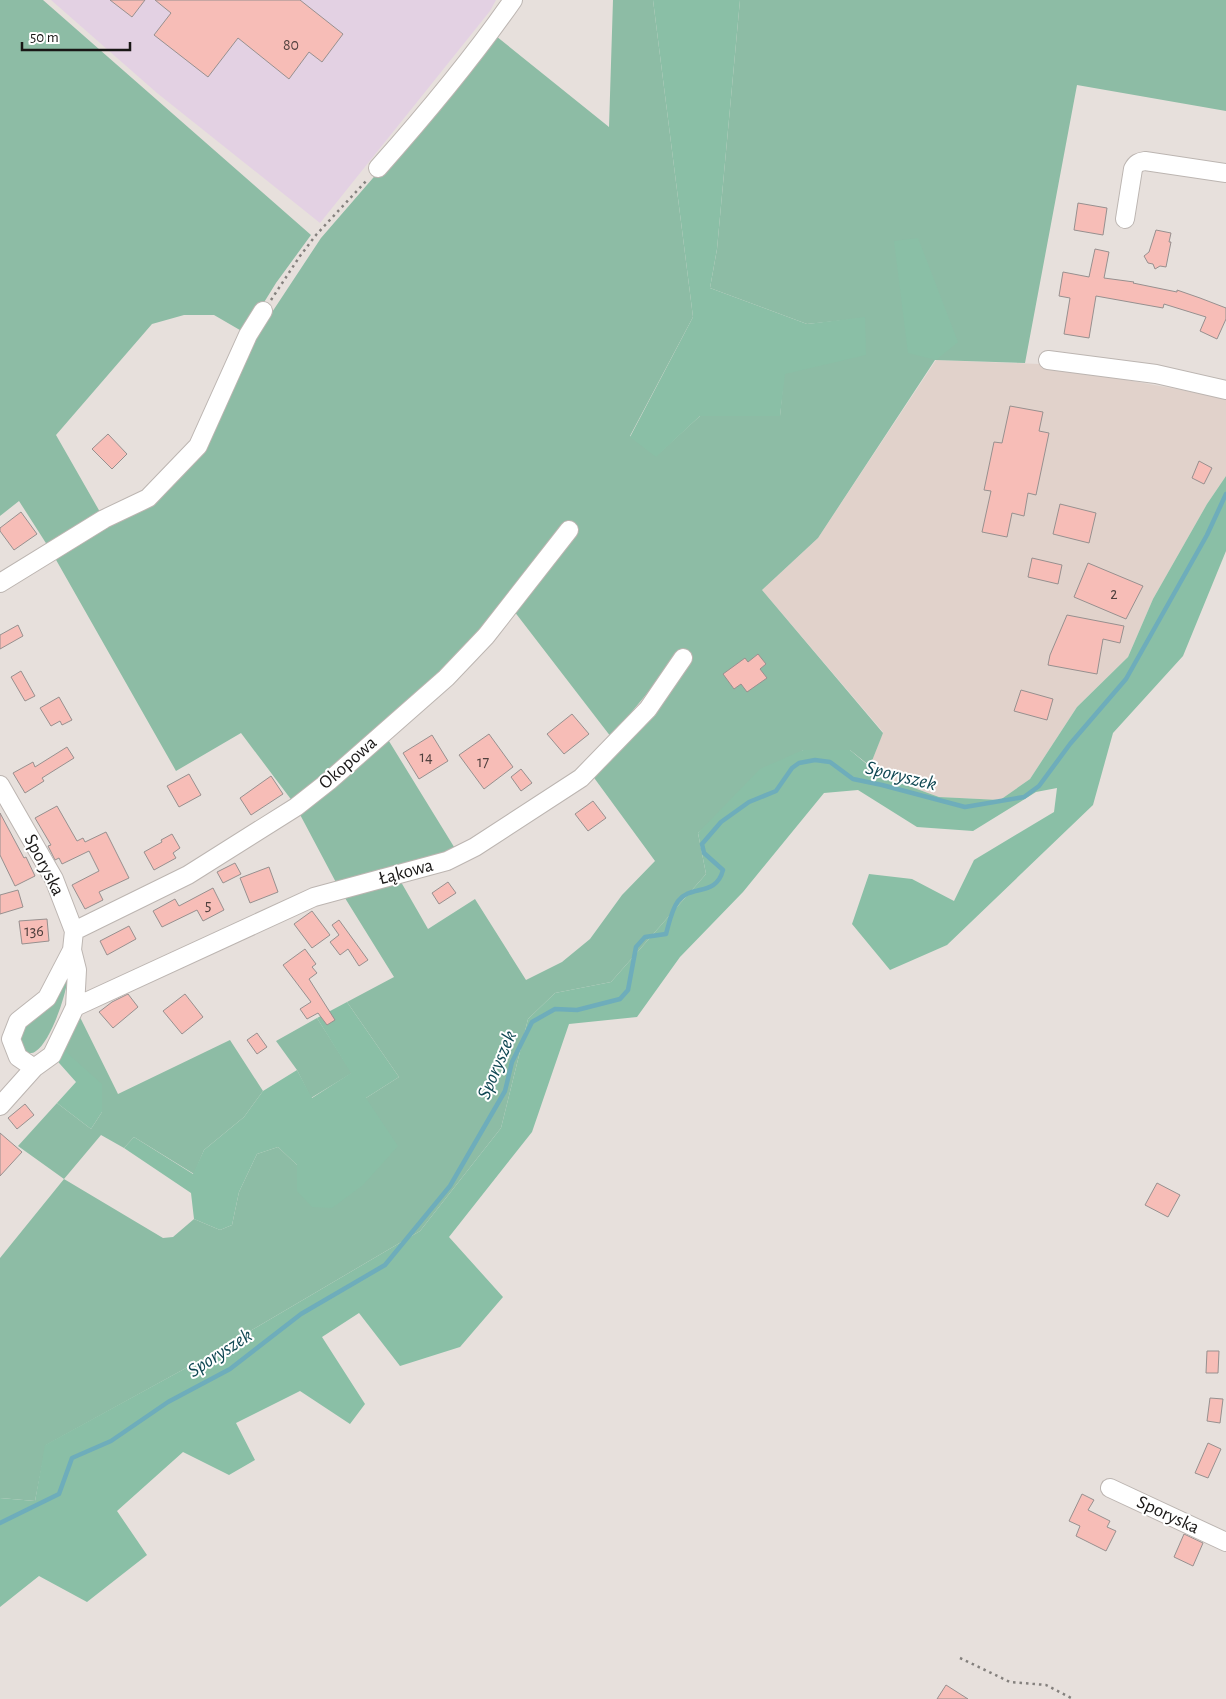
<svg xmlns="http://www.w3.org/2000/svg" width="1226" height="1699" viewBox="0 0 1226 1699" font-family="'Alegreya Sans',sans-serif">
  <rect width="100%" height="100%" fill="#e7e0dc"/>
  <!-- built -->
  <path fill="#e1d2cb" d="M936 360 1039 364 1226 398V476L1207 504 1153 599 1128 657 1077 707 1030 779 1000 800 939 797 881 776 870 766 883 732 762 590 818 538Z"/>
  <!-- medical -->
  <path fill="#e3d1e3" d="M51 0H496L490 11 320 223 157 93Z"/>
  <!-- green -->
  <path fill="#8dbca5" d="M0 0H43L311 235 276 283 245 333 214 315H184L152 324 56 435 104 519 201 452 255 338 321 238 496 36 609 127 613 0H653L693 317 630 436 656 456 700 416H780L784 374 865 318 807 324 710 288 717 249 740 0H1226V111L1077 85 1025 363 935 360 818 538 762 590 883 733 870 766 850 750H803L698 833 706 874 611 982 555 993 528 1019 501 1128 420 1231 206 1357 46 1445 35 1501 0 1498V1258L64 1179 18 1146 57 1103 91 1129 102 1112 57 1044 75 1007 118 1094 230 1040 263 1091 244 1117 204 1150 194 1174 134 1137 124 1148 101 1135 64 1179 163 1238 173 1237 194 1219 220 1230 232 1225 239 1192 257 1154 278 1147 297 1165 366 1098 399 1077 347 1002 394 977 340 890 296 807 384 733 459 855 397 875 428 929 475 899 526 980 562 962 590 939 622 895 655 861 592 775 682 651 611 737 514 611 293 802 241 733 176 771 51 551 19 501 0 516Z
    M64 979 67 982C65 998 50 1042 36 1051 33 1054 29 1053 25 1053L19 1040 22 1029Z
    M317 1018 352 1073 311 1098 297 1070 276 1041Z"/>
  <!-- forest -->
  <path fill="#8abfa6" d="M653 0H740L717 249 710 288 807 324 865 317 866 355 785 374 780 416H700L656 457 630 437 693 317Z
    M918 238 958 342 936 360 908 353 894 241Z
    M1226 476V551L1183 656 1113 733 1093 805 947 945 890 970 852 924 869 874 912 879 954 901 974 860 1054 812 1057 788 1036 792 973 831 917 827 858 790 824 793 743 892 680 957 637 1017 569 1024 532 1132 449 1237 503 1297 460 1347 400 1366 359 1313 322 1337 365 1404 350 1424 300 1391 236 1423 255 1460 229 1475 183 1452 117 1511 147 1555 87 1602 39 1576 0 1607V1498L35 1501 45 1445 206 1357 420 1231 501 1128 528 1019 555 993 611 982 706 874 698 833 760 769 803 750H850L881 776 939 797 1000 800 1030 779 1077 707 1128 657 1153 599 1207 504Z
    M347 1002 399 1077 366 1098 398 1146 363 1185 332 1208 312 1207 297 1191V1165L278 1147 257 1154 239 1192 232 1225 220 1230 194 1219 191 1193 124 1148 134 1137 193 1174 204 1150 244 1117 263 1091 297 1070 312 1098 351 1073 317 1018Z
    M57 1044 102 1084V1112L91 1129 57 1103 76 1082 52 1055Z"/>
  <g fill="none" stroke-linecap="round" stroke-linejoin="round">
    <!-- stream -->
    <path stroke="#6eadbb" stroke-width="4.5" d="M0 1523 59 1494 72 1458 111 1441 168 1402 230 1369 301 1314 385 1265 450 1186 505 1091 512 1062 532 1022 555 1009 577 1010 620 999 628 990 636 947 645 937 666 934C669 924 671 911 678 901 691 884 716 897 723 870L704 853 702 844 721 822 749 802 776 791 792 768 799 763 815 760 830 762 853 779 882 785 965 807 1024 797 1039 786 1070 744 1126 679 1207 535 1226 494"/>
  </g>
  <!-- building -->
  <path fill="#f7bdb7" stroke="#97908f" d="M110 0H145L132 17Z
    M155 0H300L343 34 322 62 309 52 289 79 238 38 208 77 154 35 171 13Z
    M1078 203 1107 208 1103 235 1074 230Z
    M1156 230 1171 233 1169 242H1171L1166 267 1160 266 1155 269 1153 264 1148 263 1144 256 1149 252Z
    M1095 249 1109 252 1104 278 1134 282 1133 283 1177 292V290L1200 298 1226 308V319L1217 339 1200 331 1206 317 1164 304 1163 308 1096 296 1089 338 1064 334 1070 298 1059 296 1063 272 1089 277Z
    M1010 406 1043 412 1039 431 1049 433 1036 495 1028 493 1024 516 1012 513 1007 537 982 532 991 491 984 490 994 442 1002 443Z
    M108 434 127 454 112 469 92 449Z
    M1199 461 1212 468 1204 484 1192 478Z
    M1060 504 1096 513 1089 543 1053 534Z
    M21 512 37 534 14 550 0 531V528Z
    M1032 558 1062 565 1058 584 1028 577Z
    M1088 563 1143 586 1126 619 1074 597Z
    M1067 615 1124 626 1120 643 1103 639 1097 674 1048 665 1050 655Z
    M18 625 23 636 0 649V635Z
    M758 654 766 664 760 669 767 678 747 692 741 684 734 689 723 674 745 658 748 662Z
    M21 671 35 696 25 701 11 677Z
    M1021 690 1053 699 1047 720 1014 711Z
    M59 697 72 720 62 725 60 721 51 726 40 708Z
    M572 714 589 734 564 754 547 734Z
    M489 734 513 767 484 789 459 755Z
    M432 735 448 761 419 779 403 753Z
    M67 747 74 758 42 778 44 781 25 793 13 773 33 762 35 767Z
    M521 769 532 783 521 791 511 777Z
    M189 774 201 795 179 807 167 786Z
    M271 776 283 794 251 815 240 798Z
    M593 801 606 818 588 831 575 814Z
    M57 806 77 841 83 838 85 842 106 832 129 878 99 892 103 900 85 909 72 885 99 871 89 851 62 864 59 858 55 860 48 846 51 845 35 818Z
    M0 813 24 858 26 857 35 876 15 886 0 855Z
    M172 834 180 848 173 853 176 858 154 870 144 852 162 842 161 840Z
    M235 863 241 874 223 883 217 872Z
    M269 867 278 892 250 903 240 878Z
    M448 882 456 893 439 904 432 893Z
    M213 888 224 910 203 921 197 910 162 927 153 911 175 899 179 906Z
    M18 890 23 907 0 914V895Z
    M312 911 330 935 312 948 294 924Z
    M47 919 49 941 22 944 19 921Z
    M339 920 368 960 359 966 348 949 340 955 330 942 339 935 332 925Z
    M129 926 136 939 107 955 100 941Z
    M305 949 316 964 312 967 317 973 309 979 335 1020 327 1025 318 1013 307 1019 300 1009 311 1002 283 965Z
    M128 994 138 1007 113 1028 99 1012 112 1002Z
    M185 994 203 1017 182 1034 163 1011Z
    M257 1033 267 1047 257 1054 247 1040Z
    M25 1104 34 1115 17 1129 8 1118Z
    M0 1133 22 1152 0 1176Z
    M1157 1183 1180 1195 1168 1217 1145 1205Z
    M1207 1351H1219L1218 1373H1206Z
    M1210 1398 1223 1399 1220 1423 1207 1421Z
    M1208 1443 1221 1449 1208 1478 1195 1473Z
    M1082 1494 1094 1500 1088 1510 1110 1521 1107 1527 1116 1531 1106 1551 1076 1536 1080 1526 1069 1521Z
    M1184 1534 1203 1543 1193 1566 1174 1557Z
    M946 1685 968 1699H937Z"/>
  <g fill="none" stroke-linecap="round" stroke-linejoin="round">
    <defs>
      <path id="minor" d="M378 168C426 114 472 59 513 0
        M1125 219 1133 169C1136 163 1139 162 1145 161L1226 173
        M1048 360 1156 374 1226 390
        M0 583 104 519 148 498 198 446 248 335 263 311
        M0 785 54 879 74 931 72 950 77 970 75 1007 52 1055 34 1068 18 1057 11 1039 18 1021 47 998 72 950
        M74 931 188 875 296 807 329 781 446 678 486 636 569 530
        M75 1007 314 897 447 861 475 847 581 778 648 709 683 658
        M0 1106 34 1068
        M1110 1488 1226 1542"/>
    </defs>
    <!-- minor casing -->
    <use href="#minor" stroke="#bcb5b1" stroke-width="20"/>
    <!-- path -->
    <path stroke="#84807d" stroke-width="2.5" stroke-dasharray="2.5 4" stroke-linecap="butt" d="M271 300 300 256 316 235 367 180
      M960 1658 1010 1682 1046 1685 1073 1699"/>
    <!-- minor -->
    <use href="#minor" stroke="#fff" stroke-width="18"/>
  </g>
  <g text-anchor="middle" dominant-baseline="central" stroke-width="4" stroke-linejoin="round" paint-order="stroke">
    <!-- number labels -->
    <g font-size="16" fill="#50403e">
      <text x="291" y="45">80</text>
      <text x="1114" y="594">2</text>
      <text x="426" y="757">14</text>
      <text x="483" y="762">17</text>
      <text x="208" y="905">5</text>
      <text x="34" y="931">136</text>
    </g>
    <!-- street labels -->
    <g font-size="19" fill="#191716" stroke="#fff">
      <text transform="translate(348 763) rotate(-41)">Okopowa</text>
      <text transform="translate(44 865) rotate(63)">Sporyska</text>
      <text transform="translate(406 872) rotate(-15)">Łąkowa</text>
      <text transform="translate(1168 1515) rotate(25)">Sporyska</text>
    </g>
    <!-- water labels -->
    <g font-size="20" font-style="italic" fill="#104853" stroke="#fff">
      <text transform="translate(901 776) rotate(14)">Sporyszek</text>
      <text transform="translate(497 1065) rotate(-67)">Sporyszek</text>
      <text transform="translate(220 1353) rotate(-33)">Sporyszek</text>
    </g>
  </g>
  <!-- scale -->
  <path d="M22 42v8h108v-8" fill="none" stroke="#191716" stroke-width="2.5"/>
  <text x="30" y="42" font-size="15" fill="#191716" stroke="#ffffff" stroke-width="4" paint-order="stroke">50 m</text>
</svg>
